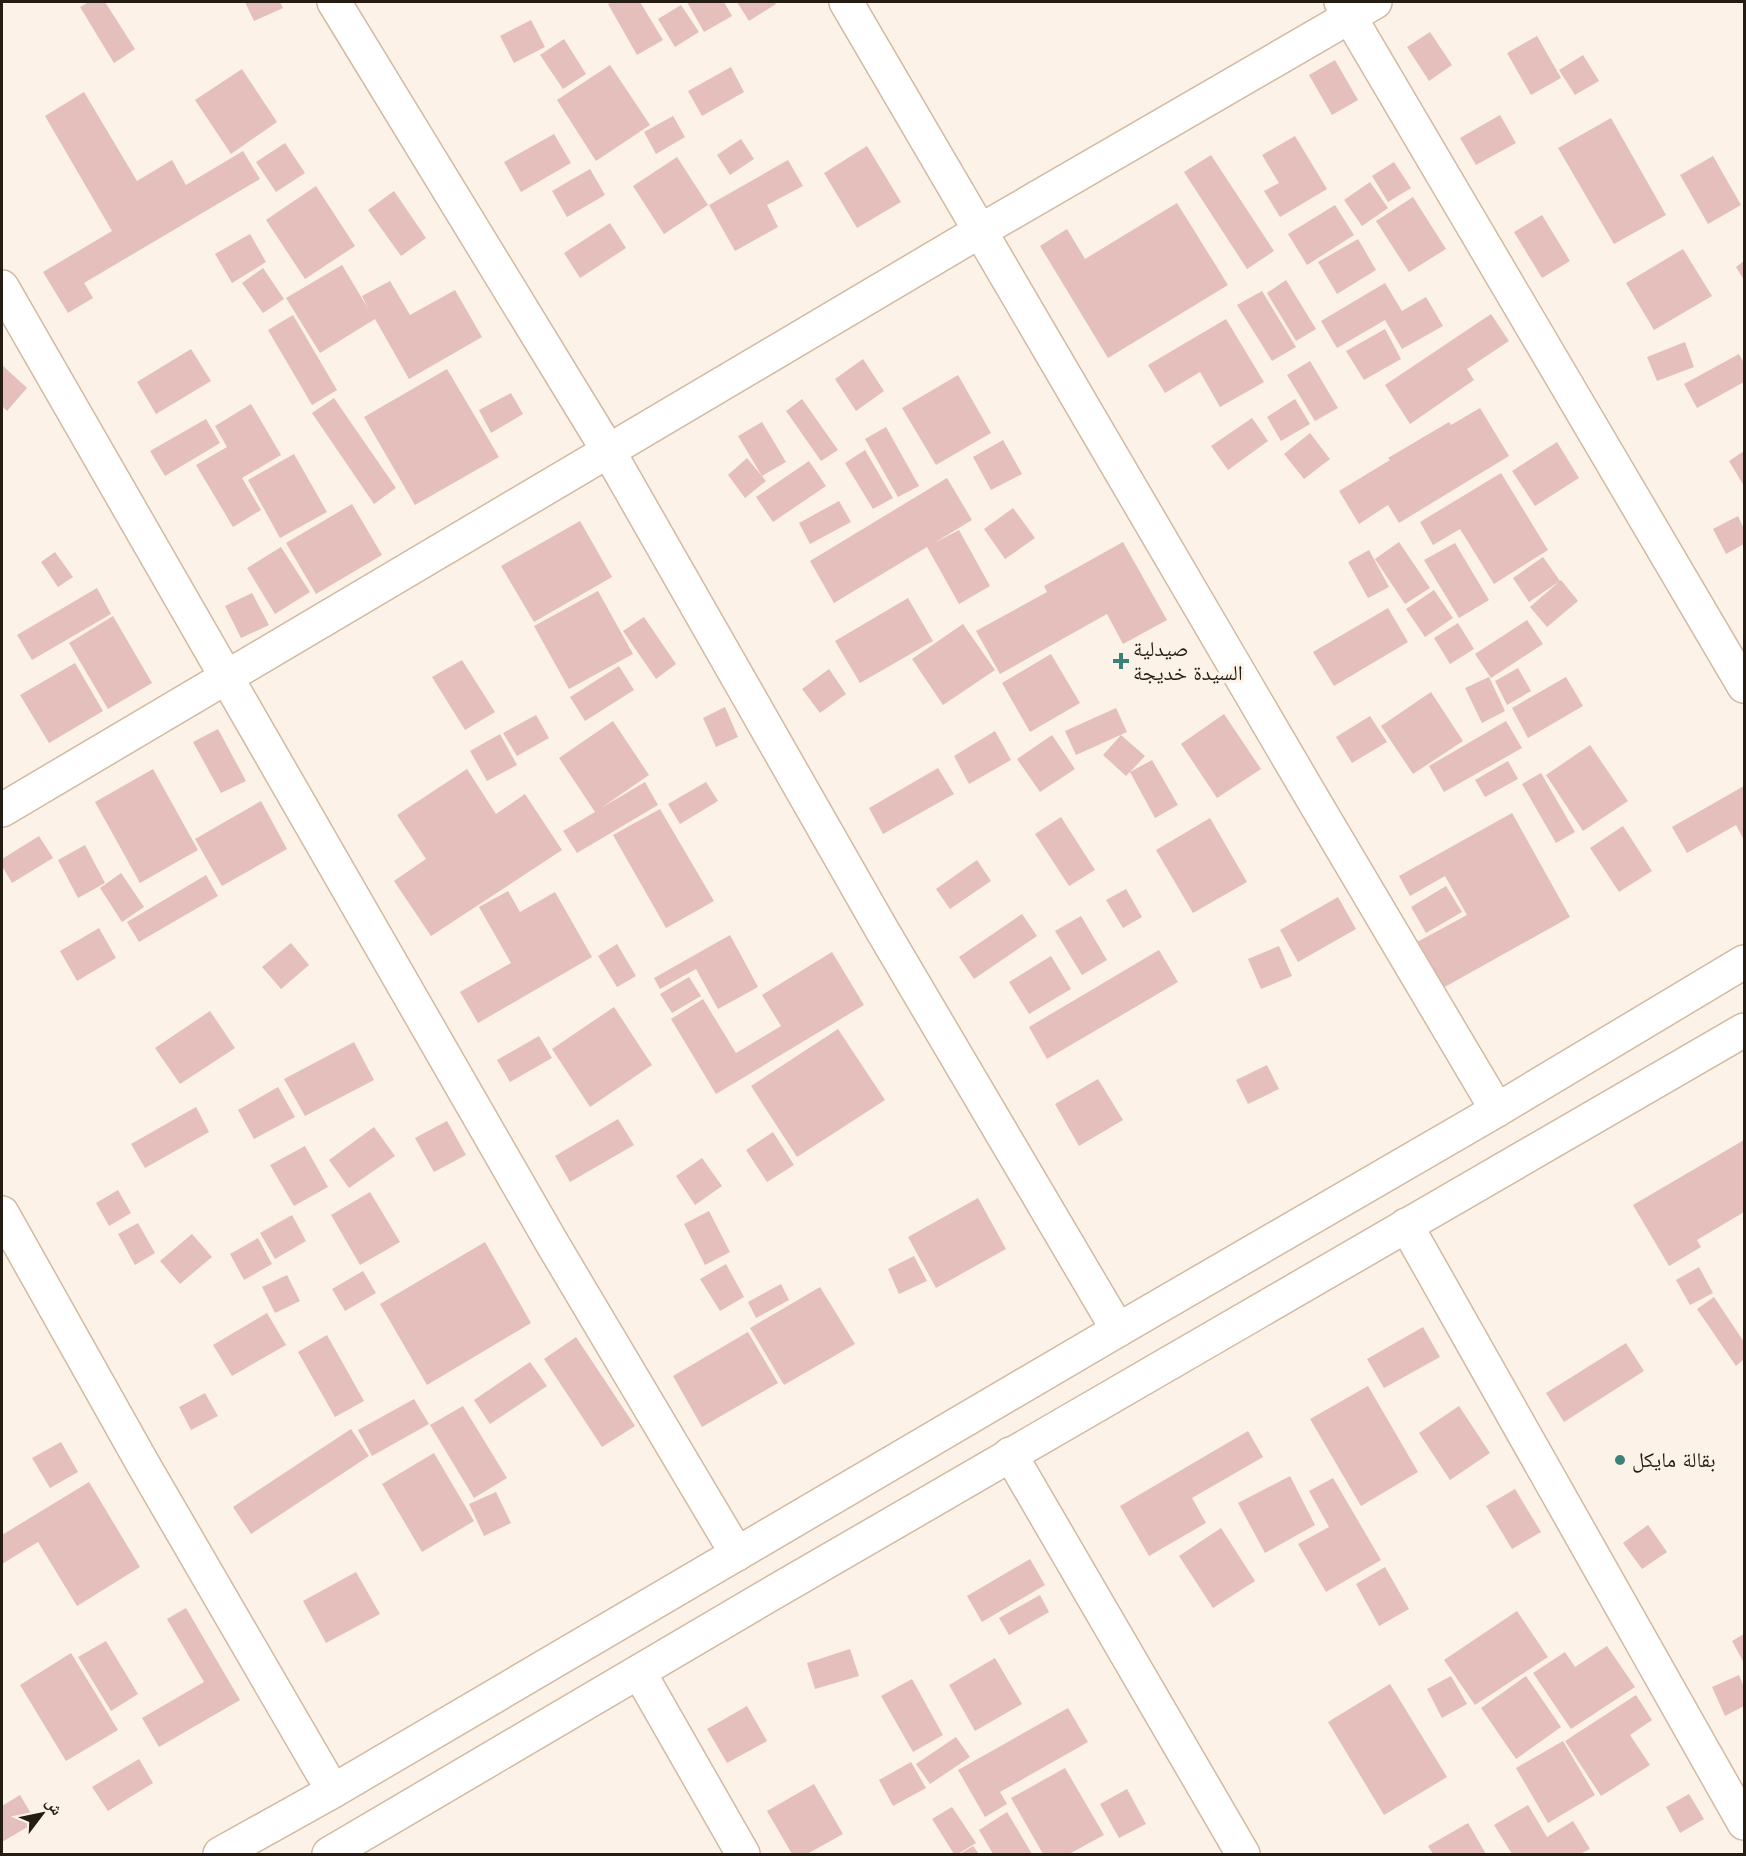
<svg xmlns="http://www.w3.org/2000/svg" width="1746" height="1856" viewBox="0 0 1746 1856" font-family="Jost,'Noto Naskh Arabic',sans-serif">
  <rect width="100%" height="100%" fill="#fcf2e8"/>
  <!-- building -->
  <path fill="#e4bfbc" d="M89 2H105L135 49 114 63 80 7Z
    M245 2H280L283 8 254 21Z
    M613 2H640L663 40 637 55 608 4Z
    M687 2H724L732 16 704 32Z
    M737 2H774L776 4 749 21Z
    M681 5 699 32 675 47 658 19Z
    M531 20 545 47 514 63 500 36Z
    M1430 32 1452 65 1429 81 1407 47Z
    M1537 36 1561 78 1531 95 1507 53Z
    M564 39 586 74 563 89 540 55Z
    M1583 55 1599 81 1575 95 1559 70Z
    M1335 60 1358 100 1332 115 1309 75Z
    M610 65 650 125 596 161 557 100Z
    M731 67 744 92 702 116 688 91Z
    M242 69 277 122 231 154 195 100Z
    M84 92 137 181 172 160 186 185 243 151 260 179 84 283 93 298 68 313 43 272 112 231 45 116Z
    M1500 115 1516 143 1476 165 1460 138Z
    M673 116 685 137 656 154 644 132Z
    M1611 118 1666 215 1614 244 1558 148Z
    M554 134 571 163 521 192 504 162Z
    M1295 136 1327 189 1280 217 1264 191 1279 183 1262 155Z
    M741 139 754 159 730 175 717 155Z
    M285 143 305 173 276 192 256 162Z
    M867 146 901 202 857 228 824 173Z
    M1211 155 1274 251 1247 269 1184 172Z
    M1713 156 1741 205 1708 224 1680 175Z
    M677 157 708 205 664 234 633 186Z
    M788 160 803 186 767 205 778 227 735 251 709 205Z
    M1394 162 1411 188 1388 202 1372 176Z
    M590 169 605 195 567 217 552 191Z
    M1370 182 1388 208 1362 226 1344 200Z
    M316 186 355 246 305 279 266 220Z
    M394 191 426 238 401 256 368 210Z
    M1413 197 1446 249 1409 272 1376 221Z
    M1177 203 1228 285 1108 358 1040 246 1067 229 1085 259Z
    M1335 205 1354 235 1307 265 1288 234Z
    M1542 215 1570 261 1542 278 1514 232Z
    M610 223 626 248 580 278 564 253Z
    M250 234 266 262 232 283 215 254Z
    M1358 239 1376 270 1337 294 1318 262Z
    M1683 249 1712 296 1654 330 1626 283Z
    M1744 261V280L1736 267Z
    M342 265 369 310 362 296 390 281 410 315 455 290 482 337 409 379 375 319 320 353 286 298Z
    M263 268 284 299 263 313 242 283Z
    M1286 280 1316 329 1296 341 1267 293Z
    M1385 283 1402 311 1426 297 1443 326 1402 349 1385 320 1337 348 1321 321Z
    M1262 291 1296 347 1272 361 1237 305Z
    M1491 314 1509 341 1467 369 1474 380 1410 424 1385 385Z
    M293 315 337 390 312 405 268 330Z
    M1226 319 1264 382 1220 407 1200 372 1165 393 1148 365Z
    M1385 329 1401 359 1364 380 1346 351Z
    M1685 342 1694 367 1657 381 1647 357Z
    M191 349 211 381 156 414 137 382Z
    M1739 354 1744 363V382L1697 408 1684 384Z
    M863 359 884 391 856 411 835 379Z
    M1310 361 1338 408 1315 421 1287 375Z
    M2 365 27 388 7 411 2 406Z
    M447 369 499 457 415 505 364 417Z
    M958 375 991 433 936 465 902 408Z
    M511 393 523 414 491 433 479 410Z
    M334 398 396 488 374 504 312 413Z
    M802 399 838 450 821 461 786 411Z
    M1295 399 1310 424 1281 441 1267 417Z
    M251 404 281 455 242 478 261 510 233 527 196 465 227 447 215 426Z
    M1480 408 1509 456 1399 523 1388 505 1359 524 1339 491 1390 460 1388 458 1449 422 1451 425Z
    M1252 418 1268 441 1228 470 1211 446Z
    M206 419 220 443 165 476 150 451Z
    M762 422 786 462 762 476 738 436Z
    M886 427 919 486 898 497 865 439Z
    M1310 433 1330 459 1304 479 1284 454Z
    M1003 440 1022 474 991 490 973 457Z
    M1557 442 1579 478 1535 506 1512 471Z
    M865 450 893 498 873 509 845 463Z
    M1744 451V486L1729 461Z
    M294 454 327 512 280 538 248 480Z
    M747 458 766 481 745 498 728 475Z
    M809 461 826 486 773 522 756 497Z
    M1501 473 1548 550 1494 584 1460 529 1433 545 1420 522Z
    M947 478 972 520 934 543 959 530 990 586 959 604 927 547 834 603 810 561Z
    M839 501 851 522 810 544 799 523Z
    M352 504 382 555 316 594 286 543Z
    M1013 508 1035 538 1005 559 984 529Z
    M1738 516 1744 529V544L1726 554 1713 529Z
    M580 521 612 577 534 622 501 566Z
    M1123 542 1167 620 1123 644 1107 614 1000 674 976 631 1047 592 1044 586Z
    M1399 542 1430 588 1405 604 1375 559Z
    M1455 543 1489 600 1459 618 1424 560Z
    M281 547 310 592 275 614 247 568Z
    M1369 550 1389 587 1368 598 1348 562Z
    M55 552 73 577 58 587 41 562Z
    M1543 557 1560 581 1529 602 1513 578Z
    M1561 580 1578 601 1547 627 1530 607Z
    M97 588 111 614 32 660 17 635Z
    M1434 590 1453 618 1425 637 1406 609Z
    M598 591 633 654 569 689 534 626Z
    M252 593 269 625 241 638 225 606Z
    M908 598 933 641 860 683 835 641Z
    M1388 608 1408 642 1334 686 1313 652Z
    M113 616 152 683 108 709 69 643Z
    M644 617 676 664 656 679 623 631Z
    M1527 620 1543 644 1491 678 1475 654Z
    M1458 623 1474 649 1450 664 1434 638Z
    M963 624 995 670 943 705 912 659Z
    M1051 654 1080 703 1030 732 1002 683Z
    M462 660 495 712 465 730 432 677Z
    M75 663 103 711 49 743 20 695Z
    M619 666 634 690 585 721 570 697Z
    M1518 668 1531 691 1507 705 1495 681Z
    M829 669 846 694 820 713 802 689Z
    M1489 677 1505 711 1482 723 1465 688Z
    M1566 677 1583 706 1528 738 1512 708Z
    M1431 692 1463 741 1413 774 1381 726Z
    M725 707 738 737 716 747 703 718Z
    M1116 708 1127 732 1076 755 1065 731Z
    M1224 714 1261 769 1217 798 1181 744Z
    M536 715 549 738 517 756 503 733Z
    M1370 716 1387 742 1352 763 1336 737Z
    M613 721 649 775 601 808 645 782 658 805 577 853 563 831 595 812 559 758Z
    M1506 721 1522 748 1444 792 1429 766Z
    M218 729 246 781 221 793 193 742Z
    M995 731 1011 760 969 784 954 756Z
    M500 734 517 765 487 781 470 751Z
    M1052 735 1075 769 1040 792 1017 759Z
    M1121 735 1145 756 1130 772 1152 760 1178 805 1155 818 1130 772 1126 776 1103 755Z
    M1590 745 1628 801 1583 831 1546 775Z
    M1508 761 1518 779 1485 797 1475 780Z
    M938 768 954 794 883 834 869 808Z
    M153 769 198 850 140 883 95 802Z
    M467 769 496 814 525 794 562 850 431 936 394 881 426 859 397 815Z
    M1541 773 1575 832 1556 843 1522 784Z
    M706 782 718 801 680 824 668 804Z
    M1744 786V840L1736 825 1687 853 1672 827Z
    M261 801 287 849 222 886 195 839Z
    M660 809 714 901 666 928 613 835Z
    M1512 813 1570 917 1443 988 1417 942 1467 915 1445 876 1410 896 1399 876Z
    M1061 817 1095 870 1069 886 1035 834Z
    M1210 818 1247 882 1193 913 1156 850Z
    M1623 826 1652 871 1619 892 1590 848Z
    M39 836 53 858 12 883 2 866V859Z
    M85 845 105 883 78 898 58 860Z
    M977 860 991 881 950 909 936 889Z
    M121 873 144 907 122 922 100 888Z
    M206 875 218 896 139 942 127 922Z
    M1446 886 1462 912 1426 933 1411 907Z
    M1126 889 1142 917 1123 928 1106 900Z
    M508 891 520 912 555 892 592 957 478 1023 460 992 511 963 479 907Z
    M1338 897 1356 929 1298 962 1280 930Z
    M1022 914 1037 936 974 979 959 957Z
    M1081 916 1107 960 1082 975 1055 931Z
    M99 928 116 958 77 981 60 951Z
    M730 935 758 987 718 1009 696 969 660 989 654 978Z
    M291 943 309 965 281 989 262 967Z
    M617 944 636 976 617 987 598 956Z
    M1279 946 1292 976 1261 989 1248 959Z
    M1159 950 1178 982 1047 1059 1029 1027Z
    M832 952 864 1005 716 1094 671 1019 703 999 736 1053 781 1026 762 995Z
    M1051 956 1071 989 1029 1014 1009 982Z
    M689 977 701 996 672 1013 660 994Z
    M614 1007 652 1065 590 1107 552 1049Z
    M210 1011 235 1048 180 1084 155 1048Z
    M838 1029 885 1100 797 1157 751 1086Z
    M539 1036 552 1058 510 1082 497 1060Z
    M354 1042 374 1080 305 1116 284 1079Z
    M1267 1065 1279 1089 1248 1104 1236 1080Z
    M1098 1079 1123 1120 1079 1146 1055 1104Z
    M278 1087 295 1117 254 1139 238 1110Z
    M196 1107 209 1132 145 1168 131 1144Z
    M618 1119 634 1145 570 1182 555 1156Z
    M447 1121 466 1155 434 1172 415 1138Z
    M374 1127 395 1156 349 1188 329 1160Z
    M773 1132 794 1165 767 1182 746 1150Z
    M1744 1140V1212L1697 1240 1701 1247 1669 1266 1633 1205Z
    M305 1146 328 1187 294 1206 270 1165Z
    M702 1158 722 1186 695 1205 676 1176Z
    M118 1190 131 1213 109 1226 96 1203Z
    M370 1192 400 1242 360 1265 331 1215Z
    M978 1198 1006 1249 936 1288 908 1237Z
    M709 1211 730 1252 705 1265 684 1224Z
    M292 1215 306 1241 275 1259 260 1233Z
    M138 1223 155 1253 135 1265 118 1234Z
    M192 1234 212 1257 180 1284 160 1261Z
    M258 1238 272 1264 244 1280 230 1254Z
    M485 1242 531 1323 427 1385 380 1304Z
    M914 1256 927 1281 899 1294 888 1269Z
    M726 1264 744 1297 720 1311 700 1279Z
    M1699 1267 1713 1293 1690 1305 1676 1280Z
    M363 1271 376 1293 345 1311 332 1289Z
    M287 1275 300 1301 275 1313 262 1287Z
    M781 1284 789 1300 756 1318 748 1302Z
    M820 1287 855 1344 784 1385 750 1328Z
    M1714 1297 1744 1342V1359L1736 1366 1697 1309Z
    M267 1313 286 1345 232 1376 213 1345Z
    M1423 1327 1440 1357 1384 1388 1367 1359Z
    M748 1332 778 1383 702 1427 673 1376Z
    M327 1335 364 1401 335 1417 298 1352Z
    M576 1337 635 1426 602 1447 544 1359Z
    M1626 1343 1644 1371 1564 1422 1546 1393Z
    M530 1362 547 1386 490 1424 474 1400Z
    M1368 1386 1418 1472 1361 1506 1310 1419Z
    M205 1393 218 1416 191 1430 179 1407Z
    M414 1399 429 1424 372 1456 358 1430Z
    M463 1406 507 1478 474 1498 430 1425Z
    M1459 1406 1490 1453 1450 1480 1419 1433Z
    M351 1429 369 1456 251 1534 233 1507Z
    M1248 1431 1263 1457 1192 1498 1206 1523 1149 1556 1120 1506Z
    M61 1442 78 1472 50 1488 32 1458Z
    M434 1453 474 1521 422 1552 382 1484Z
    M1290 1476 1315 1525 1265 1553 1238 1503Z
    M1333 1478 1381 1560 1326 1592 1298 1544 1329 1527 1309 1491Z
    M89 1482 140 1567 77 1606 38 1542 2 1564V1535Z
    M1515 1489 1541 1532 1512 1549 1486 1506Z
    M496 1492 511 1523 484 1536 469 1504Z
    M1648 1525 1667 1552 1642 1569 1623 1543Z
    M1221 1528 1255 1581 1213 1608 1179 1556Z
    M1030 1559 1045 1585 982 1622 967 1596Z
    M1385 1567 1409 1609 1379 1626 1356 1584Z
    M356 1572 380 1614 326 1643 303 1601Z
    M1040 1595 1049 1612 1009 1635 999 1618Z
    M186 1608 240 1700 159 1747 142 1718 204 1682 167 1619Z
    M1517 1611 1548 1657 1475 1705 1444 1660Z
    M1744 1634V1663L1732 1641Z
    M106 1641 138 1694 111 1711 78 1657Z
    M1607 1646 1635 1687 1571 1729 1533 1673 1565 1652 1575 1667Z
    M850 1649 859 1676 815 1689 807 1663Z
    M71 1653 118 1730 66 1761 20 1685Z
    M995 1658 1022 1704 975 1731 949 1685Z
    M1739 1675 1744 1687V1706L1725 1716 1712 1687Z
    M1451 1676 1467 1704 1442 1718 1427 1689Z
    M1526 1676 1561 1727 1516 1759 1481 1708Z
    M912 1679 943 1735 913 1752 881 1696Z
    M1390 1684 1447 1777 1384 1815 1328 1722Z
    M1636 1695 1652 1720 1630 1735 1650 1765 1601 1796 1565 1741Z
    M747 1706 767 1741 727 1763 707 1729Z
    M1068 1708 1088 1742 1000 1792 1007 1804 985 1817 958 1770Z
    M956 1737 970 1757 930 1784 916 1764Z
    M1563 1741 1595 1795 1548 1823 1516 1768Z
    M139 1759 153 1783 108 1811 92 1787Z
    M911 1762 926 1788 893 1806 879 1780Z
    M1065 1768 1104 1835 1069 1854H1043L1011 1798Z
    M814 1784 843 1834 807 1854H792L767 1811Z
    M1127 1789 1146 1824 1119 1838 1100 1804Z
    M1689 1794 1704 1819 1680 1833 1666 1807Z
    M20 1795 36 1822 2 1842V1806Z
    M1528 1805 1547 1837 1573 1821 1590 1849 1580 1854H1512L1494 1825Z
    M952 1807 976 1843 958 1854H954L932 1819Z
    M1007 1812 1032 1854H993L979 1830Z
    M1468 1823 1486 1854H1433L1428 1846Z
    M973 1846 979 1854H960Z"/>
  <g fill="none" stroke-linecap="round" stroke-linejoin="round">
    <defs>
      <path id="street" d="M334 2 609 452 882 930 1118 1330
        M846 2 1308 791 1497 1110
        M1341 2 1744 686
        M2 287 552 1243 737 1554
        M2 810 980 231 1375 2
        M2 1213 143 1464 333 1791
        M1406 1225 1744 1823
        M1010 1454 1243 1854
        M639 1672 743 1854"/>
      <path id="secondary" d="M220 1854 333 1791 1118 1330 1497 1110 1744 962
        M329 1854 764 1598 1744 1030"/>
    </defs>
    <!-- street casing -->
    <use href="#street" stroke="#d2baa2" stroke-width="36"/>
    <!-- secondary casing -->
    <use href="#secondary" stroke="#d2baa2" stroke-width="36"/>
    <!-- street -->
    <use href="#street" stroke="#fff" stroke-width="33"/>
    <!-- secondary -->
    <use href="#secondary" stroke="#fff" stroke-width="33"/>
  </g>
  <!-- markers -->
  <g fill="#3b817a" stroke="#fcf2e8" stroke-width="2">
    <path d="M1118 652h6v6h6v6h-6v6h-6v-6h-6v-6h6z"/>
    <circle cx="1620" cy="1460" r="6"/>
  </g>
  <g text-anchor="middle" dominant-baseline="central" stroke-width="6" stroke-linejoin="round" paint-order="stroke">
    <!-- poi labels -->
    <g font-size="21" fill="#251c13" stroke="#fcf2e8" text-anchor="start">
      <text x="1133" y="649">صيدلية<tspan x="1133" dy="24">السيدة خديجة</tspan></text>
      <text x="1632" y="1460">بقالة مايكل</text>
    </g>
  </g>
  <!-- border -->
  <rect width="1746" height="1856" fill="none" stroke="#251c13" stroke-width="6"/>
  <!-- north arrow -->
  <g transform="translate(42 1814) rotate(58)" stroke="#fcf2e8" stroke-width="4.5" paint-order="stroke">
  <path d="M0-4.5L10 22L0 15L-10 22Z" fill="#251c13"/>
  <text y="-9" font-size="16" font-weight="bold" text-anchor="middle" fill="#251c13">ش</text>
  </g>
</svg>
